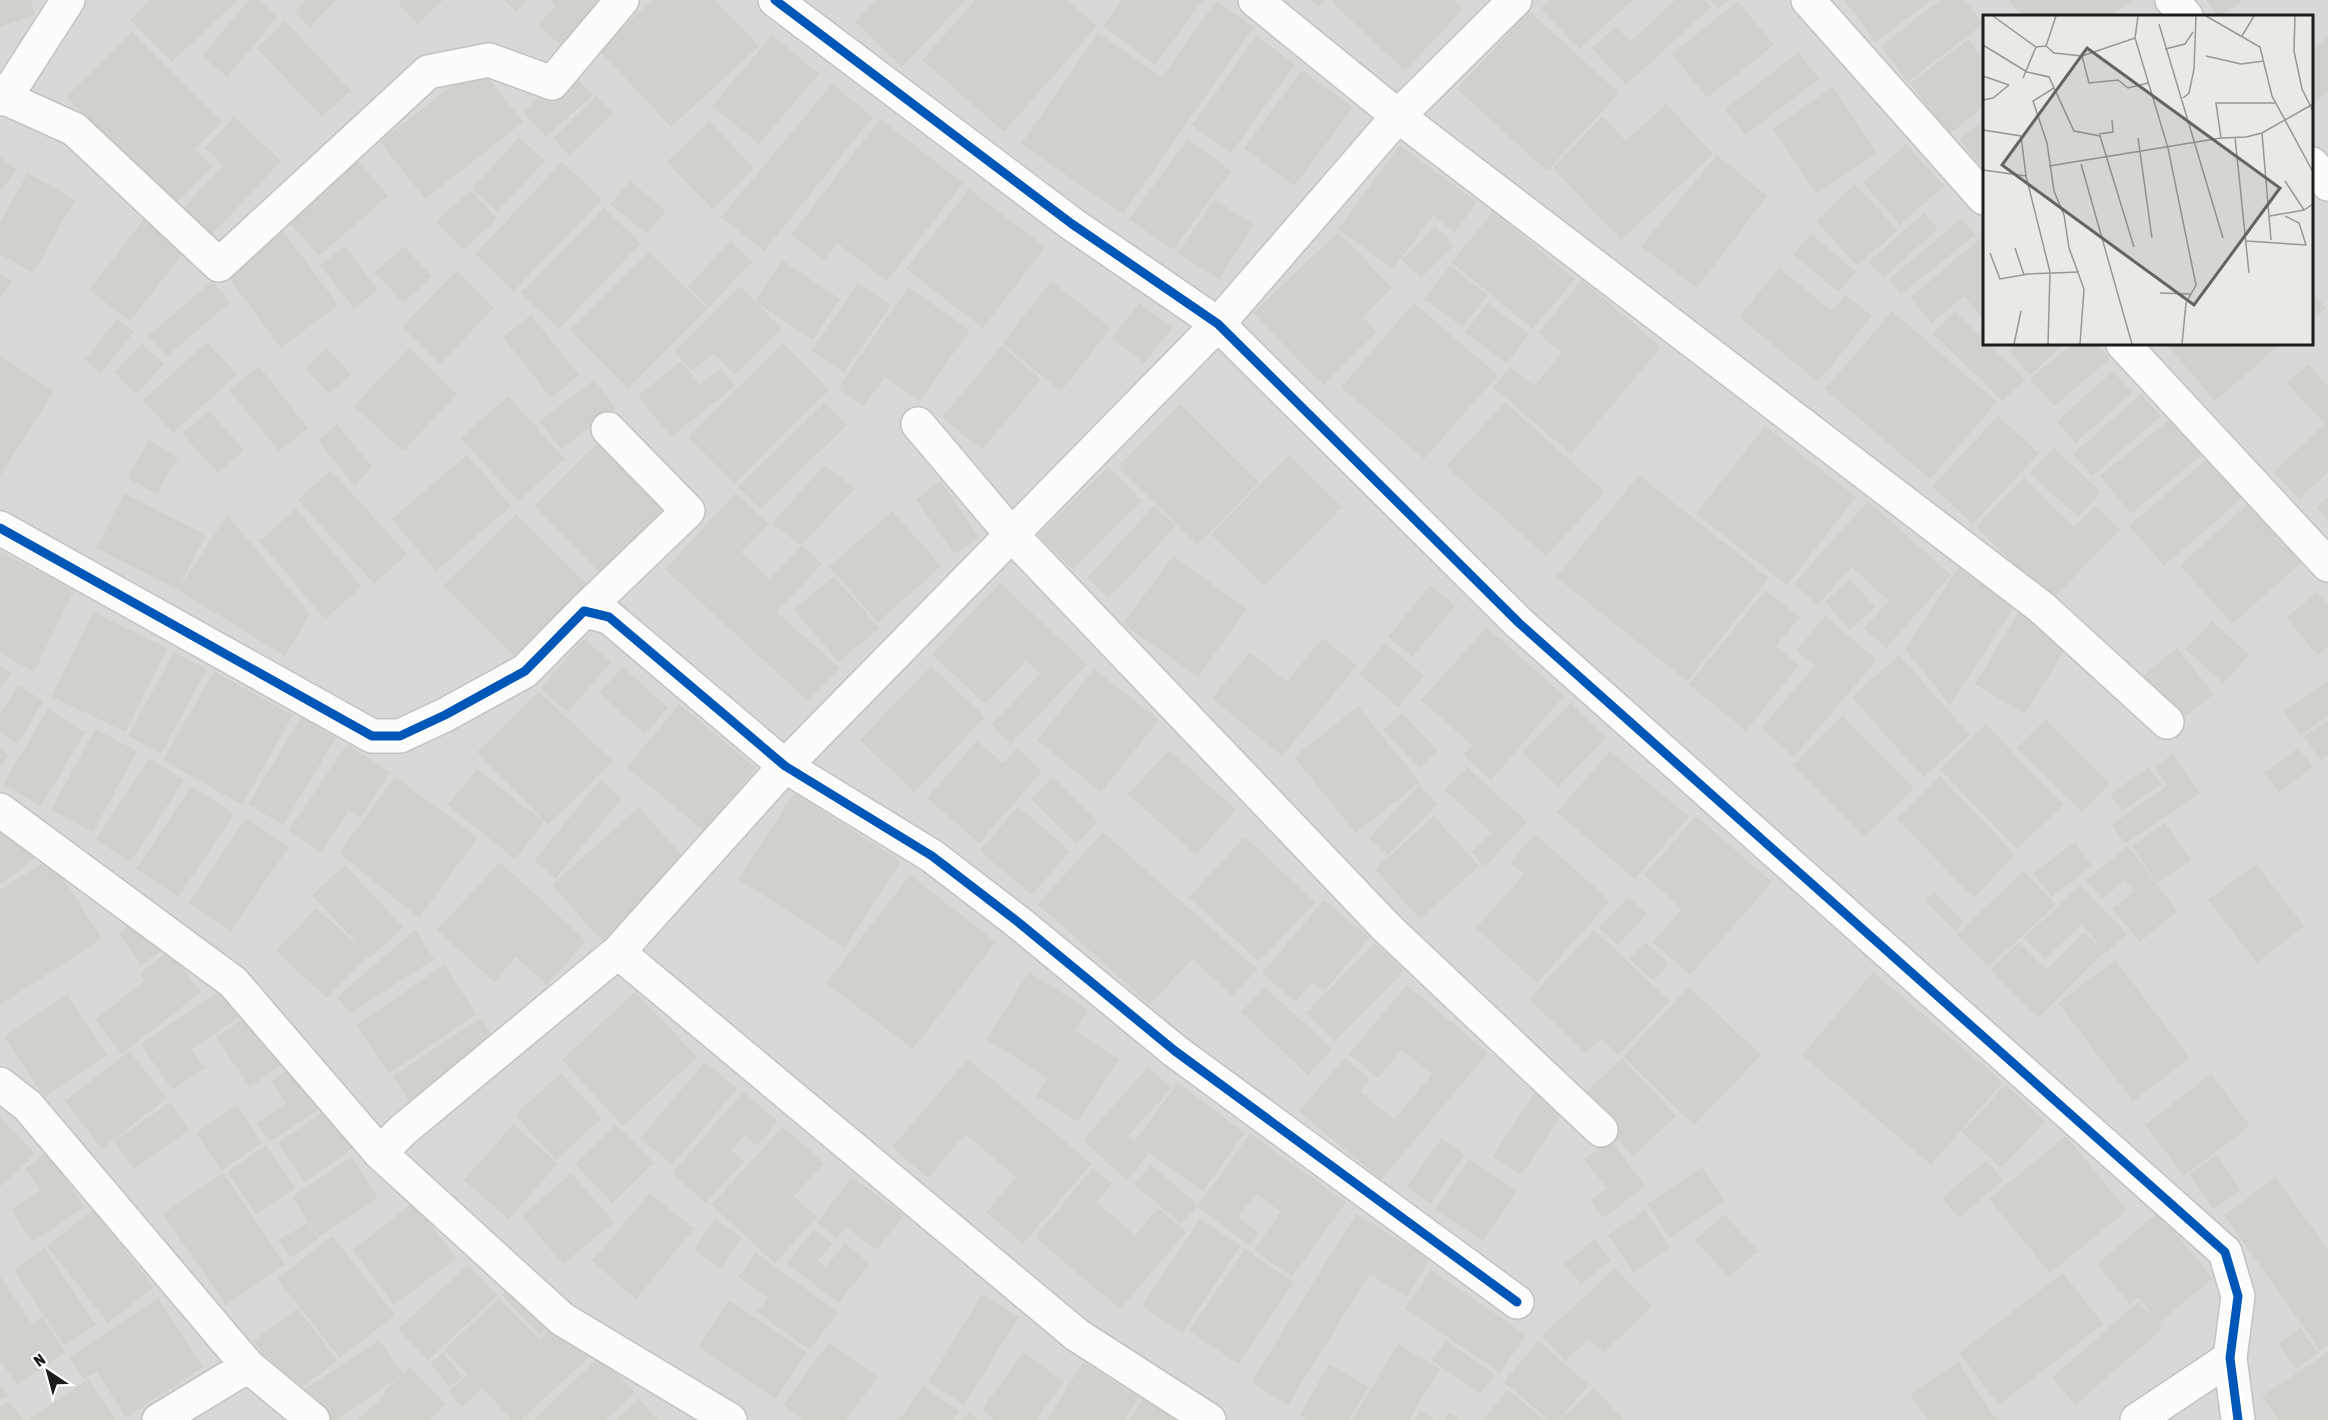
<svg xmlns="http://www.w3.org/2000/svg" width="2328" height="1420" viewBox="0 0 2328 1420" font-family="'Asap Condensed',sans-serif">
  <rect width="100%" height="100%" fill="#eae9e4"/>
  <!-- residential -->
  <path fill="#d9d8d6" fill-rule="evenodd" d="M0 0H2328V1420H0ZM1984 16H2312V344H1984Z"/>
  <!-- building -->
  <path fill="#d2d0cd" d="M0 0H31L35 15 0 27Z
    M151 0H238L172 62 130 20Z
    M249 0H258L278 16 227 77 202 56Z
    M306 0H336L310 27 294 12Z
    M401 0H443L418 24 398 3Z
    M504 0H527L517 12Z
    M549 0H600L561 45 538 26 556 5Z
    M652 0H715L759 46 671 127 599 50Z
    M876 0H966L902 67 855 22Z
    M975 0H1067L1097 26 1004 132 922 60Z
    M1122 0H1203L1155 65 1103 26Z
    M1309 0H1325L1319 7Z
    M1334 0H1453L1463 9 1405 71 1332 2Z
    M1550 0H1633L1579 49 1541 8Z
    M1675 0H1705L1711 7 1626 85 1592 48 1616 26 1630 42Z
    M1710 0H1728L1718 9Z
    M1844 0H1931L1876 42Z
    M1940 0H1965L1983 24 1908 82 1881 46Z
    M2008 0H2132L2111 16H2021Z
    M2206 0H2243L2221 16H2218Z
    M1216 1 1254 27 1123 214 1021 144 1098 33 1162 77Z
    M1738 1 1774 45 1707 98 1672 54Z
    M1529 11 1619 93 1547 171 1457 89Z
    M285 21 351 91 322 117 257 48Z
    M132 32 222 122 195 149 213 167 173 206 66 97Z
    M772 35 819 74 759 144 712 106Z
    M1256 36 1295 64 1231 153 1192 125Z
    M2328 37V92L2312 105V50Z
    M1969 39 1984 60V107L1948 135 1910 83Z
    M1799 52 1819 79 1745 135 1725 109Z
    M478 65 523 122 425 199 380 142Z
    M570 70 593 95 546 137 523 112Z
    M1302 70 1353 107 1294 186 1244 148Z
    M832 84 873 117 764 251 721 217Z
    M1833 87 1877 153 1816 194 1773 128Z
    M596 96 613 113 570 155 553 138Z
    M1666 104 1713 154 1621 240 1553 168 1602 116 1626 141Z
    M234 117 281 161 209 238 180 212 223 166 205 148Z
    M880 119 963 183 887 281 837 243 824 260 791 235Z
    M1984 120V162L1980 165 1959 139Z
    M709 121 754 168 712 209 667 162Z
    M519 137 545 161 497 212 472 189Z
    M1188 139 1231 171 1173 250 1129 219Z
    M1906 144 1944 186 1900 225 1863 183Z
    M1400 145 1477 202 1455 232 1433 216 1393 269 1338 229Z
    M1717 155 1767 196 1697 288 1641 246Z
    M0 157 17 170 0 191Z
    M358 161 388 196 319 256 289 222Z
    M562 162 602 199 514 291 475 254Z
    M28 173 75 200 33 273 0 254V222Z
    M630 181 666 211 647 234 610 204Z
    M1855 184 1898 230 1857 266 1816 221Z
    M969 189 1045 247 983 328 906 269Z
    M471 190 497 219 463 250 436 221Z
    M1214 199 1254 225 1219 279 1178 253Z
    M604 208 641 243 559 329 521 293Z
    M1493 212 1575 279 1533 329 1451 262Z
    M1924 213 1938 229 1883 278 1868 262Z
    M147 215 188 247 130 321 89 290Z
    M1961 219 1975 235 1901 294 1889 279Z
    M1435 226 1454 245 1421 278 1402 260Z
    M283 231 338 305 281 348 226 274Z
    M1338 232 1392 288 1363 317 1377 332 1323 385 1253 313Z
    M1811 234 1856 272 1838 292 1793 254Z
    M1984 235V320L1964 296 1931 323 1910 298Z
    M731 241 752 262 709 307 688 286Z
    M345 246 378 290 354 309 320 265Z
    M404 246 432 277 403 303 375 272Z
    M649 252 707 309 628 389 570 330Z
    M782 260 840 299 813 340 755 301Z
    M1450 266 1488 295 1462 327 1424 299Z
    M1779 268 1832 311 1845 295 1872 316 1818 382 1739 317Z
    M456 271 494 308 440 364 402 327Z
    M0 274 12 282 0 299Z
    M1582 280 1661 347 1571 454 1493 387 1510 367 1534 386 1562 353 1538 333Z
    M212 281 230 302 167 356 148 336Z
    M1051 281 1111 328 1061 391 1002 344Z
    M858 283 891 305 844 373 811 351Z
    M740 286 782 329 735 375 713 353 693 371 674 351Z
    M908 287 970 330 920 401 885 377 864 406 838 388Z
    M2312 290 2326 308 2312 320Z
    M1139 303 1172 328 1144 363 1112 338Z
    M1414 303 1498 375 1424 459 1341 387Z
    M1487 303 1529 334 1507 363 1465 333Z
    M1892 311 1997 402 1930 479 1825 389Z
    M1955 311 1984 340V344H1988L2025 379 2003 401 1933 334Z
    M531 315 579 375 551 398 503 337Z
    M117 319 134 332 101 373 85 360Z
    M207 342 237 374 173 433 143 400Z
    M783 343 829 390 734 483 688 437Z
    M142 344 164 364 136 394 114 373Z
    M2017 344H2064L2030 375 2009 351Z
    M2072 344H2096L2110 359 2054 406 2030 379Z
    M2171 344H2231L2234 348 2239 344H2272L2276 348 2215 401 2168 346Z
    M1002 346 1041 379 982 450 942 417Z
    M327 348 351 375 329 394 305 368Z
    M409 348 457 394 403 451 354 406Z
    M0 356 54 391 0 476Z
    M681 361 700 385 721 368 735 386 671 437 638 396Z
    M2308 364 2328 386V472L2299 499 2273 472 2325 424 2287 383Z
    M259 366 308 428 279 451 229 390Z
    M2113 371 2132 393 2075 443 2057 421Z
    M594 380 616 408 561 449 539 421Z
    M2141 394 2161 416 2092 476 2073 454Z
    M508 396 565 459 518 501 461 438Z
    M825 402 847 425 760 509 738 487Z
    M1505 402 1605 492 1546 556 1446 466Z
    M1180 404 1259 482 1197 545 1118 467Z
    M209 411 244 450 218 473 182 434Z
    M1998 416 2039 453 1973 524 1932 486Z
    M2171 418 2201 455 2131 514 2100 476Z
    M337 424 372 467 355 486 318 441Z
    M1765 426 1856 497 1787 585 1696 514Z
    M149 440 178 457 157 494 127 478Z
    M601 440 669 509 602 575 534 506Z
    M2054 448 2101 492 2078 517 2030 473Z
    M467 455 511 506 436 571 392 519Z
    M1289 455 1342 507 1264 586 1211 534Z
    M2208 458 2242 498 2164 566 2129 526Z
    M824 465 855 488 801 545 772 524Z
    M1108 467 1142 501 1072 569 1038 535Z
    M331 470 407 554 374 584 298 500Z
    M1639 475 1769 578 1687 681 1556 577Z
    M2024 478 2074 527 2095 505 2120 529 2052 600 1976 527Z
    M941 481 979 537 954 554 916 499Z
    M124 493 206 535 178 590 227 515 310 614 285 656 178 590 96 548Z
    M736 493 769 524 741 552 770 579 802 545 822 564 777 612 839 668 808 701 665 569Z
    M2328 497V521L2317 507Z
    M1868 501 1951 575 1886 648 1864 628 1889 601 1852 567 1818 605 1794 584Z
    M2248 504 2301 563 2232 624 2180 565Z
    M1154 506 1176 526 1109 598 1087 578Z
    M296 509 362 587 325 619 259 541Z
    M892 511 941 566 878 622 829 567Z
    M516 514 590 587 516 659 443 586Z
    M0 552 75 589 34 672 0 653Z
    M1173 556 1247 609 1198 677 1123 624Z
    M1960 565 2017 602 1950 705 1905 649Z
    M834 576 879 628 839 662 794 610Z
    M1850 579 1875 607 1850 630 1825 602Z
    M1000 583 1087 664 1011 744 991 725 1040 674 1026 661 985 704 932 654Z
    M1430 585 1455 606 1412 657 1388 637Z
    M1765 590 1800 617 1776 646 1799 665 1746 731 1689 684Z
    M2317 592 2328 606V647L2318 656 2286 618Z
    M2019 611 2070 641 2025 714 1975 684Z
    M93 612 167 648 125 732 51 696Z
    M1825 616 1877 660 1794 757 1761 728 1815 666 1796 651Z
    M2212 621 2249 655 2223 683 2185 649Z
    M1487 627 1564 696 1491 780 1463 755 1472 745 1421 700Z
    M583 638 611 662 568 712 540 689Z
    M1323 638 1357 666 1282 756 1212 698 1250 652 1286 682Z
    M1385 643 1424 676 1398 707 1359 674Z
    M2177 648 2214 694 2179 721 2143 676Z
    M174 652 207 669 161 754 128 736Z
    M1899 655 1970 735 1923 777 1852 697Z
    M0 665 11 674 0 688Z
    M931 666 985 717 914 792 860 740Z
    M623 667 668 708 645 734 599 693Z
    M1094 669 1159 720 1101 792 1037 740Z
    M214 671 293 715 242 805 163 760Z
    M2328 681V716L2300 735 2284 711Z
    M18 685 44 701 17 744 0 733V714Z
    M539 692 613 761 548 825 477 752Z
    M1571 703 1606 738 1558 787 1522 752Z
    M679 704 756 768 704 831 627 767Z
    M1358 706 1420 782 1356 833 1294 757Z
    M48 709 85 732 41 806 3 784Z
    M1402 713 1438 751 1419 768 1383 730Z
    M1843 716 1914 788 1864 837 1793 765Z
    M302 717 336 738 283 825 248 804Z
    M2046 719 2110 783 2082 812 2017 748Z
    M2328 720V755L2320 760 2304 736Z
    M1986 724 2063 805 2017 849 1940 769Z
    M95 729 137 751 93 832 51 810Z
    M977 741 1003 763 1017 748 1042 771 979 843 927 798Z
    M347 744 390 772 360 818 349 811 321 852 289 830Z
    M0 747 9 755 0 767Z
    M2298 748 2313 767 2279 792 2264 773Z
    M1169 750 1236 810 1196 855 1128 794Z
    M1610 751 1689 817 1635 879 1557 812Z
    M2173 754 2200 793 2125 844 2112 824 2167 786 2154 767Z
    M149 758 184 780 130 862 96 840Z
    M1467 767 1527 822 1485 867 1472 852 1492 833 1445 790Z
    M2149 767 2161 784 2122 811 2110 794Z
    M477 769 544 822 515 859 448 805Z
    M1940 776 2015 855 1974 898 1897 819Z
    M395 777 478 837 419 918 339 853Z
    M1052 777 1098 821 1077 844 1031 799Z
    M600 780 622 798 556 878 534 861Z
    M1419 785 1438 803 1388 855 1369 838Z
    M191 786 234 814 178 897 136 869Z
    M794 793 901 861 845 948 738 879Z
    M1018 806 1070 851 1032 895 980 851Z
    M639 807 690 865 603 942 552 885Z
    M1434 816 1479 866 1420 919 1375 869Z
    M1696 816 1772 882 1690 975 1653 942 1682 909 1644 875Z
    M3 818 34 859 0 885V820Z
    M246 818 289 847 231 931 189 903Z
    M2165 823 2191 860 2157 883 2132 846Z
    M1103 832 1257 969 1233 996 1192 959 1150 1005 1038 904Z
    M1535 834 1610 901 1537 983 1476 928 1524 874 1510 862Z
    M1245 837 1315 902 1259 962 1189 897Z
    M2075 842 2092 866 2052 897 2033 873Z
    M2128 846 2177 911 2140 942 2112 909 2134 891 2125 880 2102 899 2086 880Z
    M50 858 102 938 0 1005V890Z
    M500 862 586 941 547 985 516 957 494 982 437 930Z
    M2256 864 2304 926 2257 963 2208 900Z
    M345 865 403 927 370 958 312 895Z
    M2024 871 2056 905 1988 967 1957 934Z
    M910 875 996 942 913 1049 826 983Z
    M2080 885 2127 934 2107 953 2081 925 2045 959 2024 938Z
    M1934 892 1964 922 1955 931 1925 901Z
    M1628 897 1647 914 1618 945 1599 928Z
    M1324 900 1370 938 1324 991 1313 982 1295 1002 1262 973Z
    M316 908 368 955 327 998 276 951Z
    M142 917 164 949 141 965 119 933Z
    M415 930 434 959 350 1014 337 997Z
    M1594 930 1670 1001 1618 1055 1601 1038 1586 1053 1529 999Z
    M2084 932 2105 952 2038 1018 1990 970 2019 942 2047 970Z
    M1645 942 1669 963 1653 981 1629 959Z
    M1375 943 1404 971 1335 1041 1306 1013Z
    M168 951 201 992 122 1054 95 1020 145 980 140 973Z
    M2115 960 2190 1058 2133 1101 2058 1003Z
    M444 965 476 1014 389 1074 356 1025Z
    M1029 972 1088 1010 1075 1031 1119 1059 1078 1122 1036 1096 1047 1078 986 1039Z
    M1873 972 2003 1082 1931 1165 1802 1055Z
    M1407 985 1488 1053 1381 1180 1299 1111 1345 1058 1370 1080 1360 1091 1394 1120 1432 1074 1402 1050 1378 1078 1349 1054Z
    M227 986 245 1013 191 1049 205 1068 172 1090 141 1044Z
    M1265 987 1332 1049 1308 1075 1241 1012Z
    M1689 987 1761 1055 1694 1125 1623 1057Z
    M635 992 697 1057 623 1126 562 1060Z
    M67 995 107 1055 44 1097 4 1037Z
    M248 1016 281 1065 250 1087 216 1037Z
    M481 1018 497 1042 409 1101 393 1076Z
    M129 1051 167 1098 102 1149 65 1101Z
    M1622 1058 1676 1116 1633 1156 1579 1099Z
    M968 1059 1091 1164 1023 1244 986 1212 1016 1177 965 1134 928 1178 892 1147Z
    M705 1062 737 1089 672 1165 640 1138Z
    M293 1066 321 1108 270 1142 257 1123 286 1103 271 1081Z
    M1148 1067 1172 1088 1128 1136 1149 1155 1126 1180 1083 1140Z
    M561 1073 602 1118 556 1160 515 1115Z
    M2211 1074 2250 1126 2184 1176 2145 1125Z
    M1178 1083 1245 1133 1203 1191 1134 1142Z
    M2006 1084 2045 1122 2001 1168 1962 1132Z
    M743 1092 778 1122 757 1146 745 1135 731 1150 744 1161 706 1203 672 1173Z
    M1535 1093 1563 1112 1521 1175 1493 1156Z
    M170 1102 189 1130 134 1169 114 1141Z
    M237 1105 262 1143 221 1171 196 1133Z
    M326 1110 353 1148 305 1182 278 1143Z
    M0 1117 35 1154 0 1187Z
    M513 1124 558 1163 509 1219 464 1180Z
    M616 1124 654 1163 612 1203 575 1164Z
    M783 1127 824 1163 794 1196 817 1217 775 1263 711 1205Z
    M1250 1134 1346 1202 1292 1277 1254 1250 1281 1212 1256 1194 1238 1217 1259 1232 1250 1245 1197 1207Z
    M2066 1136 2127 1210 2050 1273 1989 1199Z
    M1442 1138 1465 1155 1430 1204 1406 1187Z
    M1610 1139 1645 1186 1604 1218 1590 1201 1607 1188 1584 1160Z
    M266 1145 295 1188 256 1214 227 1172Z
    M47 1152 85 1207 33 1242 11 1210 40 1190 25 1168Z
    M2217 1155 2241 1190 2213 1209 2189 1174Z
    M352 1157 378 1198 318 1237 292 1197Z
    M1469 1159 1517 1191 1483 1241 1435 1210Z
    M1986 1160 2003 1180 1959 1218 1942 1198Z
    M1151 1165 1198 1205 1181 1224 1134 1184Z
    M1702 1167 1725 1201 1670 1238 1647 1204Z
    M1093 1168 1112 1184 1096 1202 1135 1235 1158 1208 1186 1232 1120 1309 1035 1237Z
    M223 1173 285 1264 226 1305 163 1214Z
    M571 1173 614 1222 563 1264 522 1216Z
    M852 1177 904 1215 877 1250 846 1227 837 1238 817 1223Z
    M2276 1177 2328 1250V1344L2320 1350 2224 1215Z
    M650 1193 694 1229 636 1299 592 1261Z
    M414 1202 456 1258 394 1305 353 1250Z
    M93 1210 154 1287 108 1323 47 1246Z
    M1645 1210 1670 1247 1634 1273 1608 1235Z
    M2158 1212 2213 1278 2159 1323 2162 1329 2075 1405 2052 1378 2138 1302 2158 1321 2138 1297 2130 1304 2097 1264Z
    M1356 1214 1430 1259 1407 1297 1370 1274 1288 1405 1251 1382Z
    M1724 1214 1758 1251 1729 1277 1695 1240Z
    M715 1219 742 1237 721 1268 694 1250Z
    M1200 1219 1241 1246 1182 1333 1142 1306Z
    M307 1223 319 1239 290 1258 279 1240Z
    M814 1229 832 1244 818 1261 826 1267 845 1243 870 1264 838 1303 787 1263Z
    M332 1236 395 1315 340 1358 277 1279Z
    M1595 1239 1611 1260 1581 1284 1564 1264Z
    M45 1248 96 1325 64 1346 14 1269Z
    M1245 1249 1294 1282 1238 1364 1189 1331Z
    M756 1253 838 1312 810 1350 757 1312 768 1298 738 1277Z
    M468 1265 497 1296 428 1360 398 1329Z
    M1615 1268 1652 1307 1603 1353 1589 1339 1565 1361 1542 1336Z
    M1431 1270 1526 1335 1500 1373 1405 1308Z
    M2063 1273 2103 1324 1999 1405 1959 1353Z
    M0 1276 32 1324 43 1317 65 1352 17 1385 0 1360Z
    M515 1283 553 1322 540 1334 502 1295Z
    M982 1294 1019 1317 964 1405 928 1382Z
    M158 1298 203 1367 126 1418 97 1372 84 1379 69 1357Z
    M499 1298 539 1339 557 1323 589 1357 521 1420H512L482 1388 462 1407 449 1392 467 1374 444 1350Z
    M729 1300 807 1352 776 1399 698 1347Z
    M298 1308 337 1361 293 1394 253 1341Z
    M2301 1328 2318 1353 2296 1369 2278 1343Z
    M379 1340 403 1374 410 1367 446 1405 430 1420H358L386 1394 384 1391 402 1375 335 1420H322L302 1391Z
    M1446 1340 1495 1375 1480 1394 1432 1360Z
    M1538 1341 1589 1385 1559 1420H1548L1504 1382Z
    M829 1342 878 1377 846 1420H804L783 1405Z
    M1398 1344 1440 1369 1409 1420H1352Z
    M443 1352 462 1377 449 1387 430 1363Z
    M1023 1352 1064 1382 1036 1420H995L982 1410Z
    M2328 1352V1420H2278L2262 1396Z
    M600 1356 635 1392 606 1420H533Z
    M1083 1362 1139 1397 1124 1420H1047Z
    M1958 1362 1997 1420H1928L1910 1394Z
    M1329 1364 1369 1387 1349 1420H1309L1300 1415Z
    M88 1379 116 1420H28Z
    M0 1384 8 1395 0 1401Z
    M923 1386 959 1411 953 1420H899Z
    M1594 1388 1624 1420H1560Z
    M1508 1390 1545 1420H1483Z
    M1145 1394 1181 1420H1130Z
    M639 1399 658 1420H616Z
    M9 1401 23 1420H0V1407Z
    M1420 1411 1435 1420H1415Z
    M969 1412 979 1420H962Z
    M1449 1413 1460 1420H1445Z"/>
  <g fill="none" stroke-linecap="round" stroke-linejoin="round">
    <defs>
      <path id="street" d="M775 0 1072 224 1218 324 1519 623 2225 1252 2238 1296 2230 1358 2238 1420
        M1255 0 1398 116 2041 607 2167 722
        M1808 0 1984 198
        M2172 0 2186 16
        M5 98 68 0
        M0 99 5 98 74 129 219 265 428 72 489 60 552 83 622 0
        M2312 164 2328 184
        M2123 344 2328 565
        M918 424 1011 534 1387 928 1601 1130
        M0 528 372 736H400L445 715 525 671 584 611 609 617 785 766 932 856 1018 922 1175 1051 1517 1302
        M584 611 688 511 608 429
        M0 810 233 982 380 1153 562 1319 730 1420
        M618 952 1077 1335 1209 1420
        M0 1084 28 1106 248 1366 313 1420
        M380 1153 403 1130 618 952 785 766 1218 324 1398 116 1515 0
        M159 1420 248 1366
        M2137 1420 2230 1358"/>
    </defs>
    <!-- street casing -->
    <use href="#street" stroke="#c3c2c0" stroke-width="36"/>
    <!-- street -->
    <use href="#street" stroke="#fcfcfb" stroke-width="33"/>
    <defs>
      <path id="cycleway" d="M775 0 1072 224 1218 324 1519 623 2225 1252 2238 1296 2230 1358 2238 1420
        M0 528 372 736H400L445 715 525 671 584 611 609 617 785 766 932 856 1018 922 1175 1051 1517 1302"/>
    </defs>
    <!-- cycleway casing -->
    <use href="#cycleway" stroke="#fff" stroke-width="13"/>
    <!-- cycleway -->
    <use href="#cycleway" stroke="#0057b8" stroke-width="9"/>
  </g>
  <!-- overview -->
  <g transform="translate(1983 15)">
    <rect width="330" height="330" fill="#eae9e4"/>
    <path fill="none" stroke="#989794" stroke-width="1.5" d="M10 1 53 32M155 1 152 23 185 133 213 270 203 288 199 329M223 1 277 32 289 81 330 157M312 1 311 36 319 74 330 96M176 9 240 223M259 21 271 1M0 30 44 57 66 62 91 116 117 121 151 232M63 31 71 38 99 41 106 68 135 65 145 73 165 68M182 34 202 29 210 17M99 41 152 23M223 41 258 49 281 46M0 61 26 70M40 63 53 32 63 31 73 1M71 73 50 86 64 128 71 176 81 200 86 233 101 274 97 329M200 83 206 78 211 54 213 1M0 85 10 83 26 70M0 115 38 121 43 161 67 257 65 329M279 118 288 225M116 119 130 117 129 105M252 122 266 258M155 123 169 223M238 123 233 88H292M98 149 149 329M66 151 238 123 263 122 279 118 330 89M0 155 43 161M302 166 321 195 330 189M287 201 321 195M263 226 323 230 316 208 302 201M32 233 41 260M7 238 17 264 45 259 96 257M177 278 207 279M31 329 38 296"/>
    <path fill="#646462" fill-opacity="0.15" stroke="#646462" stroke-width="3" d="M104 33 297 173 211 290 19 150Z"/>
    <rect width="330" height="330" fill="none" stroke="#1c1c1c" stroke-width="3"/>
  </g>
  <!-- north arrow -->
  <g transform="translate(48 1372) rotate(324)" stroke="#ffffff" stroke-width="4.5" paint-order="stroke">
  <path d="M0-4.5L10 22L0 15L-10 22Z" fill="#1c1c1c"/>
  <text y="-9" font-size="16" font-weight="bold" text-anchor="middle" fill="#1c1c1c">N</text>
  </g>
</svg>
